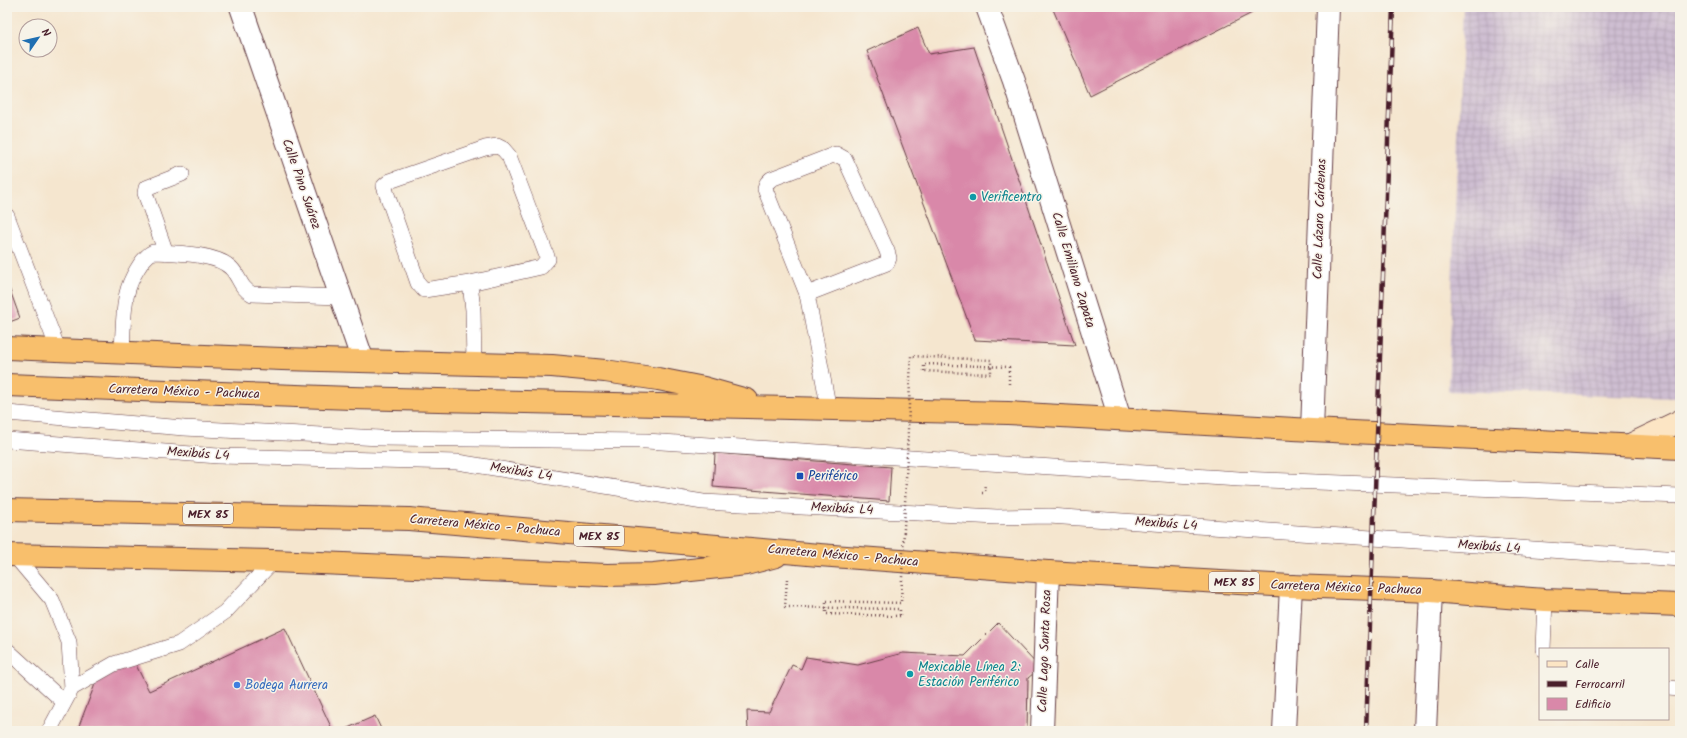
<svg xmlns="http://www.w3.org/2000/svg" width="1687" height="738" viewBox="0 0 1687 738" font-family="Kalam,sans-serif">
  <defs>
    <pattern id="industrial-grid" width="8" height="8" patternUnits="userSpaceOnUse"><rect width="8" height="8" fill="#cebed1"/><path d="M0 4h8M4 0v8" fill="none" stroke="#b2a3b4"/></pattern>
  </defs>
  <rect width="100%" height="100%" fill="#f7f3e8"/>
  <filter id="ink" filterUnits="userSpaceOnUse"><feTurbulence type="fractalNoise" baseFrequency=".025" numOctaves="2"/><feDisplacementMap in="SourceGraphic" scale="8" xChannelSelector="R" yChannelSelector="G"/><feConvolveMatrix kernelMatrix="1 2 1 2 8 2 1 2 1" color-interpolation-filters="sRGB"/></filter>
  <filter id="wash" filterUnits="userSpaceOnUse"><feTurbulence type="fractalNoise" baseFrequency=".012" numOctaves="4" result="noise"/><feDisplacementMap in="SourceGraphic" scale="16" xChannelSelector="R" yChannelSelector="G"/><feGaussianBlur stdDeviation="0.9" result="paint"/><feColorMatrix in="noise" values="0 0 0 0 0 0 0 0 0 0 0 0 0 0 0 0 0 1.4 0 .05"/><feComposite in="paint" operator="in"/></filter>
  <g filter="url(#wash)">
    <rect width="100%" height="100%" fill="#f5e6cf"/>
    <!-- industrial -->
    <path fill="url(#industrial-grid)" d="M1463 7H1680V391L1675 398 1448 391Z"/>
    <g id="blocks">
      <!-- building -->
      <path fill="#d988a9" d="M1052 7H1257L1252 13 1090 95Z
        M918 28 929 54 974 47 1075 345 975 340 867 51Z
        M7 282 20 318 7 323Z
        M715 453 891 467 889 501 713 487Z
        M998 623 1040 668 1028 678 1027 731H748L747 711 769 712 792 665 801 669 806 657 858 665 903 653 965 656Z
        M285 628 333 731H77L97 679 134 661 149 691Z
        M375 716 382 731H341Z"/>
    </g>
  </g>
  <g filter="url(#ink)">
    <use href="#blocks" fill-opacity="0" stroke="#643d44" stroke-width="1"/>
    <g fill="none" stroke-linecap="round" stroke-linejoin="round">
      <defs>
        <path id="service" d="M497 146 503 149 509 156 548 259 541 267 470 283 424 290 418 283 384 186 390 181 485 148Z
          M7 216 58 349
          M166 253 145 193 146 188 182 174
          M470 283 473 310 474 364
          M807 294 887 263 889 258 887 251 845 159 836 154 771 179 767 183 765 189 807 294 829 410
          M122 352C123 335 123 309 127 293 130 280 142 257 153 252 174 253 216 253 231 268 240 277 239 287 252 294L340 297
          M7 413 184 428 380 438 646 441 1239 479 1680 496
          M7 440 218 456 457 462 703 502 997 517 1049 516 1680 559
          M15 556 52 600 69 642 72 688
          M1543 649 1545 600
          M7 650 64 702
          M1668 688 1680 689
          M49 731 72 688 114 664 179 644 225 612 273 561"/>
        <path id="minor" d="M241 7 363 361
          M987 7 1014 81 1120 419
          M1312 430 1328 7
          M1042 731 1048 572
          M1284 731 1291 586
          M1425 731 1431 591"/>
        <path id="secondary" d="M1630 445 1680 421"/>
        <path id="motorway" d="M7 348 282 359 552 366 605 371 658 379 704 388 747 400
          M7 385 351 398 1008 413 1312 430 1680 448
          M7 510 409 519 819 555 1048 572 1291 586 1431 591 1545 600 1680 605
          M7 555 273 561 607 575 654 574 746 564 776 556"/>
      </defs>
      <!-- service casing -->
      <use href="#service" stroke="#643d44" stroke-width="16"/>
      <!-- minor casing -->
      <use href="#minor" stroke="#643d44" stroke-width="24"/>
      <!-- secondary casing -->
      <use href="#secondary" stroke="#643d44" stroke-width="24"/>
      <!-- motorway casing -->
      <use href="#motorway" stroke="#643d44" stroke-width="24"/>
      <!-- path -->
      <path stroke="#643d44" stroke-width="2.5" stroke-dasharray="1 3" stroke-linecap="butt" d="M924 371V364L1009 367V387
        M982 493H984L985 484
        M787 579 785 607 900 609V616"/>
      <!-- service -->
      <use href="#service" stroke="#fff" stroke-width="15"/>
      <!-- minor -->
      <use href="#minor" stroke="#fff" stroke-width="22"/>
      <!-- secondary -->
      <use href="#secondary" stroke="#fce5c4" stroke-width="22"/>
      <!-- motorway -->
      <use href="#motorway" stroke="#f8bf6c" stroke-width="22"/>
      <defs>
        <path id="rail" d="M1366 731 1393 7"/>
      </defs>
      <!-- rail casing -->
      <use href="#rail" stroke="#4a1f2b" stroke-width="4.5"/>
      <!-- rail -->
      <use href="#rail" stroke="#f7f3e8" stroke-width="3" stroke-dasharray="9" stroke-linecap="butt"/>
      <!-- path-bridge -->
      <path stroke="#643d44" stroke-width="2.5" stroke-dasharray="1 3" stroke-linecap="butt" d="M900 616 826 614V601L901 603 911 356 991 360V374L924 371"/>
    </g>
  </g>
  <!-- markers -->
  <g fill="#0f9aa8" stroke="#f7f3e8" stroke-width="1.5">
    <circle cx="973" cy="197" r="4"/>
    <circle cx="910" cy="674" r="4"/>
  </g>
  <rect fill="#1a4fb4" stroke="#f7f3e8" stroke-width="1.5" x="796" y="472" width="8" height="8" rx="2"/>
  <circle fill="#3f7fe0" stroke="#f7f3e8" stroke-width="1.5" cx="237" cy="685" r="4"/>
  <g text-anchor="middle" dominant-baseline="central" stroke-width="3" stroke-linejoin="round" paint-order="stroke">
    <!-- shield labels -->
    <g fill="#f7f3e8" stroke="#7e5f64" stroke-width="1">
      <rect x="183" y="504" width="50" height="20" rx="3"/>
      <rect x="574" y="526" width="50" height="20" rx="3"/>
      <rect x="1209" y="572" width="50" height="20" rx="3"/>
    </g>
    <g font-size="12" font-weight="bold" fill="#4a1f2b">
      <text x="208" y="514">MEX 85</text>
      <text x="599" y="536">MEX 85</text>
      <text x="1234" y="582">MEX 85</text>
    </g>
    <!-- street labels -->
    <g font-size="13" fill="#4a1f2b" stroke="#f7f3e8">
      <text transform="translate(301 184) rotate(71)">Calle Pino Suárez</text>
      <text transform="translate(1320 219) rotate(-88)">Calle Lázaro Cárdenas</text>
      <text transform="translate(1073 270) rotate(73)">Calle Emiliano Zapata</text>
      <text transform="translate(184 392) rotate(2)">Carretera México - Pachuca</text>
      <text transform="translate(198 454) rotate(4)">Mexibús L4</text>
      <text transform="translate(521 472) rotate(9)">Mexibús L4</text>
      <text transform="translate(842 509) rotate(3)">Mexibús L4</text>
      <text transform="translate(1166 524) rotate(4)">Mexibús L4</text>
      <text transform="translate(485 526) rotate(5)">Carretera México - Pachuca</text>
      <text transform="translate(1489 547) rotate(4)">Mexibús L4</text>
      <text transform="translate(843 556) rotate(5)">Carretera México - Pachuca</text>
      <text transform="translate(1346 588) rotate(2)">Carretera México - Pachuca</text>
      <text transform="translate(1045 651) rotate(-88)">Calle Lago Santa Rosa</text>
    </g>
    <!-- culture labels -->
    <g font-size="13" fill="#0d838f" stroke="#f7f3e8" text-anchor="start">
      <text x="981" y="197">Verificentro</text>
      <text x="918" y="667">Mexicable Línea 2:<tspan x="918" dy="15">Estación Periférico</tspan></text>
    </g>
    <!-- transit labels -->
    <g font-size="13" fill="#164399" stroke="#f7f3e8" text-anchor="start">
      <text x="808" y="476">Periférico</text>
    </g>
    <!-- shop labels -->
    <g font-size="13" fill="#366cbe" stroke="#f7f3e8" text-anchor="start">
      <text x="245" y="685">Bodega Aurrera</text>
    </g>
  </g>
  <!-- margin -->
  <rect width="1687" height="738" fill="none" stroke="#f7f3e8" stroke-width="24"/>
  <!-- legend -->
  <rect x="1539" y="648" width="130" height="72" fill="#f7f3e8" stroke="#b29e9c"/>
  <rect x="1547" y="661" width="20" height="6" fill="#fce5c4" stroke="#b29e9c"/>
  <text x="1575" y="668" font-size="12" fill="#4a1f2b">Calle</text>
  <rect x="1547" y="681" width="20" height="6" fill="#4a1f2b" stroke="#b29e9c"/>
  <text x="1575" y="688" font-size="12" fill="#4a1f2b">Ferrocarril</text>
  <rect x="1547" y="698" width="20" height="12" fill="#d988a9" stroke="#b29e9c"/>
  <text x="1575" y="708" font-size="12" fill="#4a1f2b">Edificio</text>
  <!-- north arrow -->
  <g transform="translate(38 38) rotate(56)"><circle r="19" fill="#f7f3e8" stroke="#b29e9c"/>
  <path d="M0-3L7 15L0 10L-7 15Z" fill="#1f6fb2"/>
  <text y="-6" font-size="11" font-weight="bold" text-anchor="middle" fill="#4a1f2b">N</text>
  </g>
</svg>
